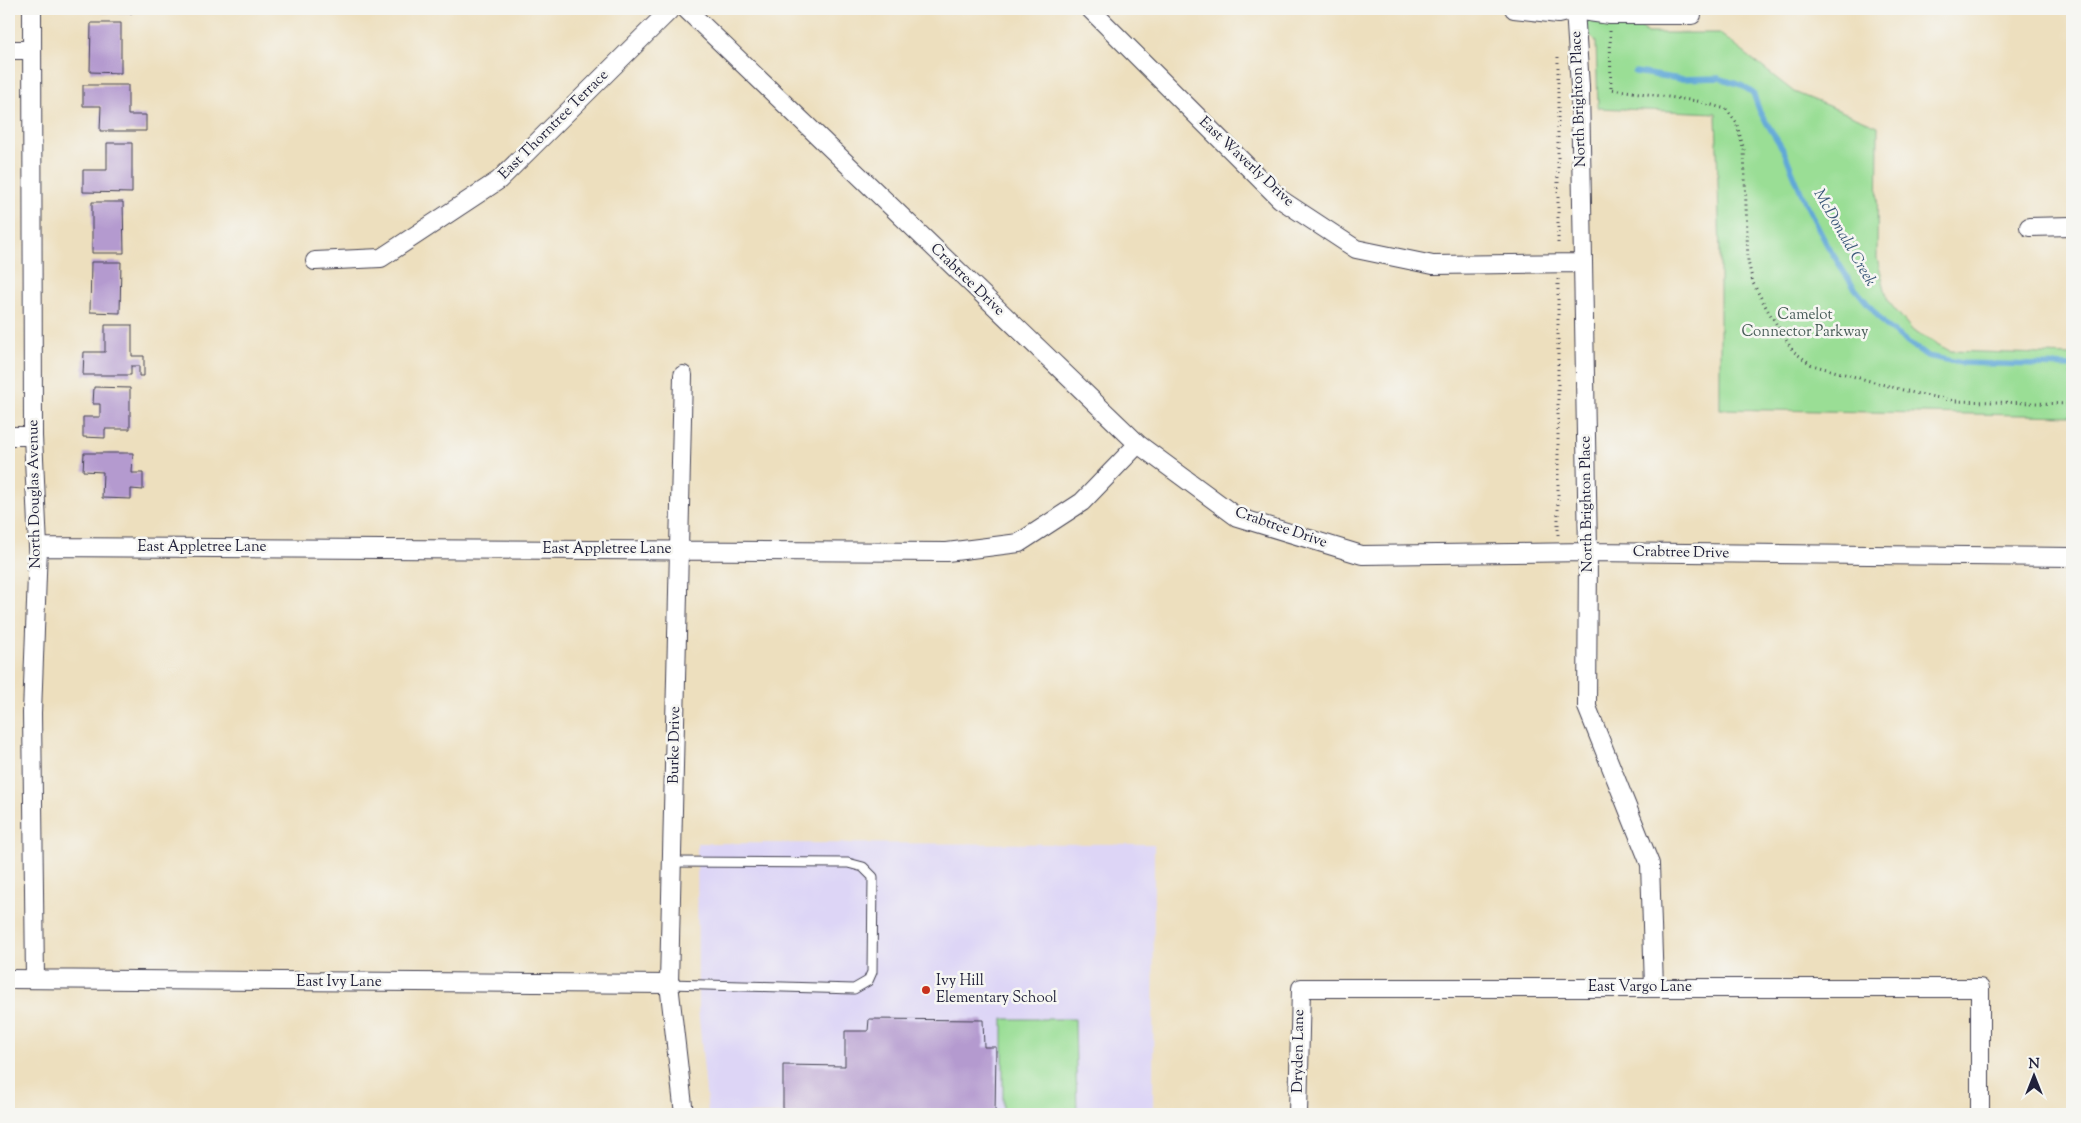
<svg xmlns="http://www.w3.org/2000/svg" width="2081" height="1123" viewBox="0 0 2081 1123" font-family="'Sorts Mill Goudy',serif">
  <rect width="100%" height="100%" fill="#f6f6f2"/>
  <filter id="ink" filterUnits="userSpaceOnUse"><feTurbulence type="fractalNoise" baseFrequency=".02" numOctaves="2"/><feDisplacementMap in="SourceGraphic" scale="10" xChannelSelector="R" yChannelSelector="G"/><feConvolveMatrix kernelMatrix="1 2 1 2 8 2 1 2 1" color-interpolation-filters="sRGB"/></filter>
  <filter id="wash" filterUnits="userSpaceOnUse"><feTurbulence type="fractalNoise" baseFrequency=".0096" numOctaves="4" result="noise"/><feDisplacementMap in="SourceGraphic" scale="20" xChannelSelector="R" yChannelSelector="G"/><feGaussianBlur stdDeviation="1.12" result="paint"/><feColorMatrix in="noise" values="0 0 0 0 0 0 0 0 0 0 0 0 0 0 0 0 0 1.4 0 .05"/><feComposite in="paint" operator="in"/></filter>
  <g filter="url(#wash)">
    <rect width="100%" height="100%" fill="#eddfbe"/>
    <!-- built -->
    <path fill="#ddd5f6" d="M697 843 1154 844 1153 1114H708L698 1008Z"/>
    <!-- green -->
    <path fill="#9ade95" stroke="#5e8068" d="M1560 9H1624L1647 33H1719L1794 92 1878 126 1877 258 1888 301 1913 331 1950 351 2072 355V416L1720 409V255L1716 113 1598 108 1596 41Z
      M1003 1019H1075L1077 1114H1003Z"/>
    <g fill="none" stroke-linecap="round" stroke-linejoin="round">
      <!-- stream -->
      <path stroke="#60a8d7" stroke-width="5.5" d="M1635 72 1680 79 1719 78 1741 85 1753 93 1760 112 1784 151 1805 202 1827 245 1853 286 1887 327 1927 356 1962 363 2072 366"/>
    </g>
    <g id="blocks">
      <!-- building -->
      <path fill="#b49acf" d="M102 9H132V13H101Z
        M91 23H121V73L90 72Z
        M83 85H128V115H146V131H100L101 106H83Z
        M107 143H132V193L83 192V170H107Z
        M92 202H123L124 253H92Z
        M91 262H121L120 313 90 312Z
        M105 325H132V356H144V376H139V366H131V375H83L84 352H105Z
        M94 387 130 388V429H105V438L83 437V417H100V404H93Z
        M84 453H133L132 473H143V490L131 489V499L102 498 103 472 83 471Z
        M869 1019 983 1020 984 1047H996L995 1114H783V1065L845 1066V1031H868Z"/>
    </g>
  </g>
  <g filter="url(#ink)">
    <use href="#blocks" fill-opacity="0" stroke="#403e4f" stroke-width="1"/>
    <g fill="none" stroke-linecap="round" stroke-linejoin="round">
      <defs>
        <path id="service" d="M669 984 854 989 868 981 872 972 873 877 863 867 848 863 672 862"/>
        <path id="minor" d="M32 9 33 436 38 547 32 713 35 979
          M686 9 1138 444 1237 517 1362 555 1588 552 2072 557
          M1090 9 1280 199 1356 249 1433 265 1583 263
          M1514 9 1558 14 1575 10 1610 15H1692
          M1575 9 1580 87 1588 552 1587 707 1650 864 1654 987
          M9 50H32
          M2029 227 2072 226
          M315 261 381 258 499 180 671 9
          M683 375 669 984 684 1114
          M9 436H33
          M38 547 947 552 1019 543 1082 502 1138 444
          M9 979 669 984
          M1298 1114 1301 988H1980V1114"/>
      </defs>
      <!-- service casing -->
      <use href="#service" stroke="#403e4f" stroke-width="11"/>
      <!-- minor casing -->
      <use href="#minor" stroke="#403e4f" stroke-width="20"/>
      <!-- path -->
      <path stroke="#403e4f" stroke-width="3" stroke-dasharray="1 4" stroke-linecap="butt" d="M1610 31 1611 89 1697 101 1726 109 1736 122 1744 150 1748 261 1753 283 1767 309 1793 351 1812 365 1914 393 1955 401 2072 404
        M1558 57V246
        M1558 279V536"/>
      <!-- service -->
      <use href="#service" stroke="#fff" stroke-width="9"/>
      <!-- minor -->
      <use href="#minor" stroke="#fff" stroke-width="18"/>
    </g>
  </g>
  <!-- markers -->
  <circle fill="#c8321e" stroke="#f6f6f2" stroke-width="2" cx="926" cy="990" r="5"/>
  <g text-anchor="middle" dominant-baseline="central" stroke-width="5" stroke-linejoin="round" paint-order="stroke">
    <!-- street labels -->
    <g font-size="15" fill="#22223b" stroke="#f6f6f2">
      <text transform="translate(1579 99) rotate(-92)">North Brighton Place</text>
      <text transform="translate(554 125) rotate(-45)">East Thorntree Terrace</text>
      <text transform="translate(1246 162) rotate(43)">East Waverly Drive</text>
      <text transform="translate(967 280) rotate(44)">Crabtree Drive</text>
      <text transform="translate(35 494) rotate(-91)">North Douglas Avenue</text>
      <text transform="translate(1587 504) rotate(-91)">North Brighton Place</text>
      <text transform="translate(1281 528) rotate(19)">Crabtree Drive</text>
      <text x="202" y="547">East Appletree Lane</text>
      <text x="607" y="549">East Appletree Lane</text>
      <text transform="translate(1681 553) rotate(1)">Crabtree Drive</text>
      <text transform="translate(675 745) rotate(-89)">Burke Drive</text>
      <text x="339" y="982">East Ivy Lane</text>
      <text x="1640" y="987">East Vargo Lane</text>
      <text transform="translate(1299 1051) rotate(-89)">Dryden Lane</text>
    </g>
    <!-- park labels -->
    <g font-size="15" fill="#465a56" stroke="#f6f6f2">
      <text x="1805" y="315">Camelot<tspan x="1805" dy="17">Connector Parkway</tspan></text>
    </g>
    <!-- poi labels -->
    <g font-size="15" fill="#22223b" stroke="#f6f6f2" text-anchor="start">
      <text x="936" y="981">Ivy Hill<tspan x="936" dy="17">Elementary School</tspan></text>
    </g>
    <!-- water labels -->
    <g font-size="16" font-style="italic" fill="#3b5879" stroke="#f6f6f2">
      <text transform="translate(1844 238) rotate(60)">McDonald Creek</text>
    </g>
  </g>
  <!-- margin -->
  <rect width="2081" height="1123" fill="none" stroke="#f6f6f2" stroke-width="30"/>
  <!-- north arrow -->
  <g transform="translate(2034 1076)" stroke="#f6f6f2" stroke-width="4" paint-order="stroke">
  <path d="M0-4L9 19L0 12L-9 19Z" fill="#22223b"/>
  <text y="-8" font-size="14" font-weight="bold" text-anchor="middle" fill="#22223b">N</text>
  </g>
</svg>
